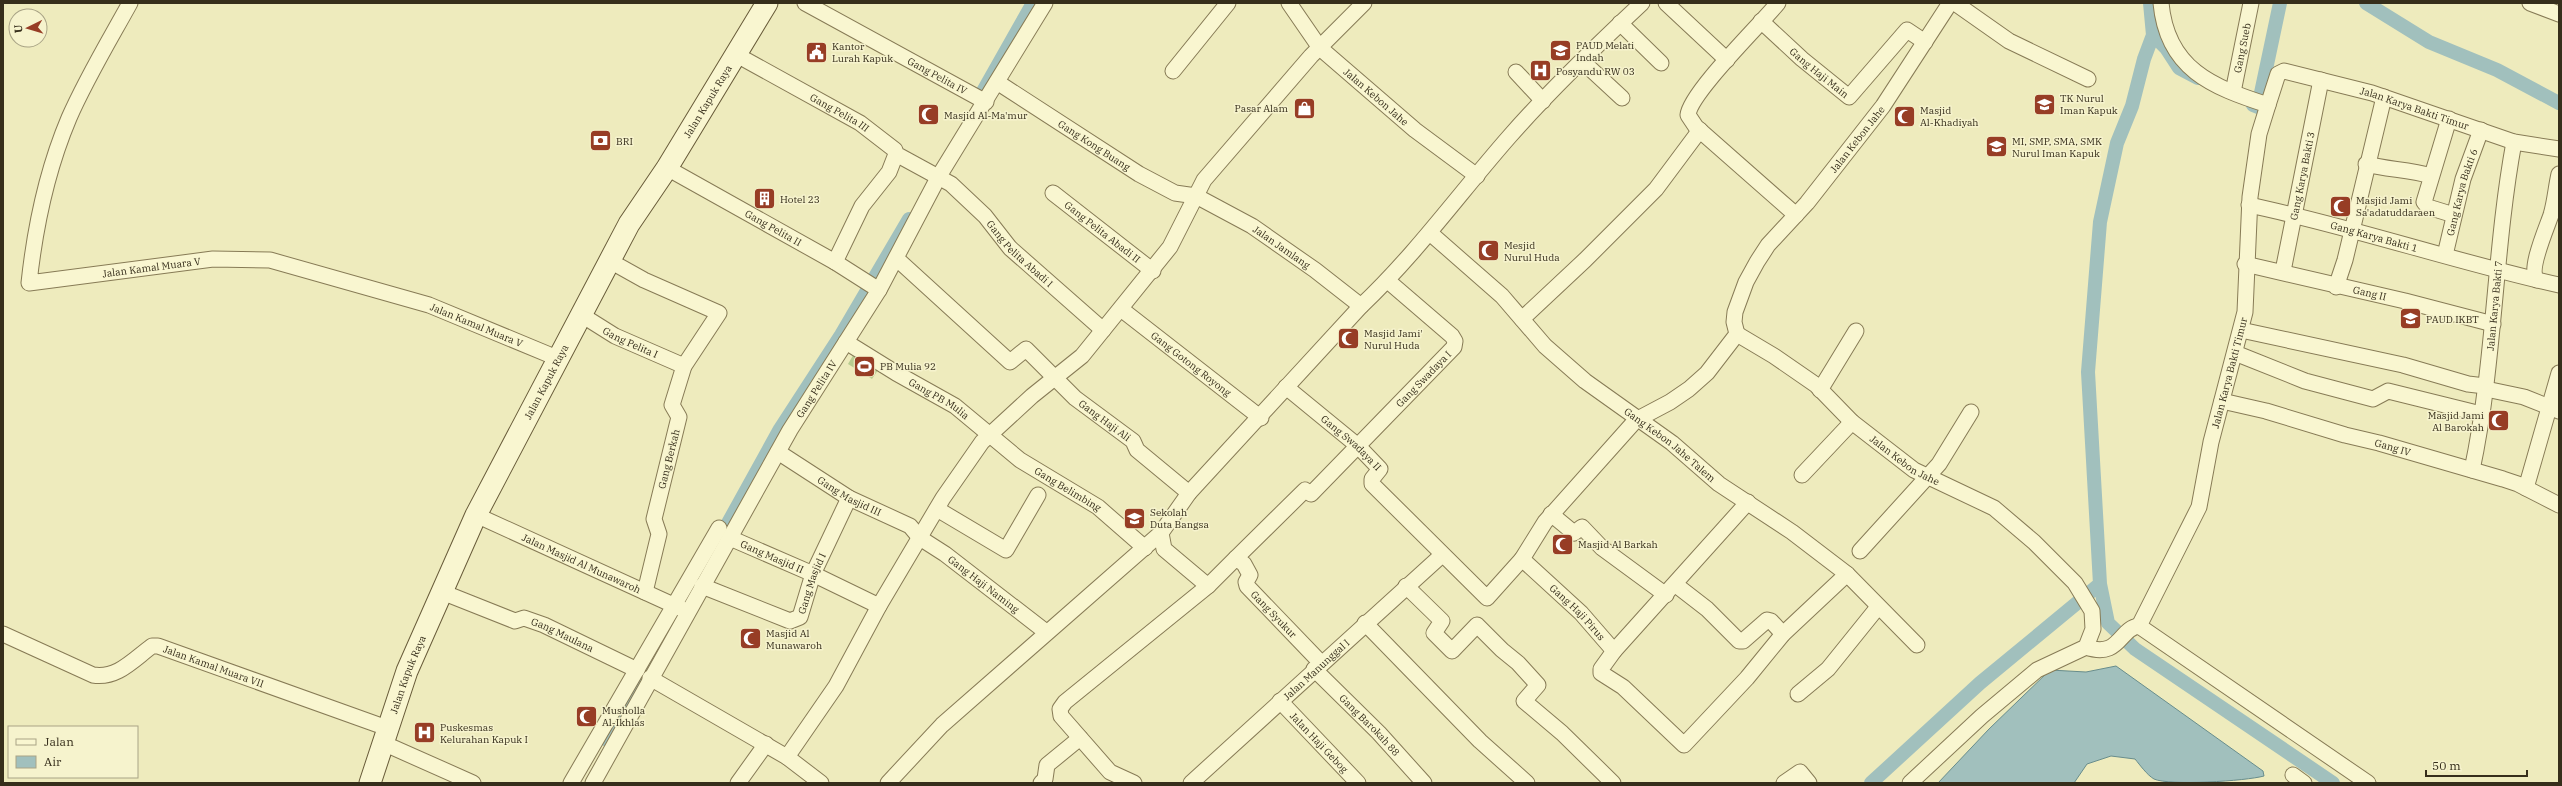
<svg xmlns="http://www.w3.org/2000/svg" width="2562" height="786" viewBox="0 0 2562 786" font-family="'IBM Plex Serif',serif">
  <rect width="100%" height="100%" fill="#eeebbd"/>
  <!-- pitch -->
  <path fill="#b8cc91" d="M855 352 880 367 872 379 848 364Z"/>
  <!-- water -->
  <path fill="#a1c0bd" stroke="#688d8c" d="M2116 666 2263 771 2264 776C2246 781 2169 786 2154 779 2147 775 2140 765 2135 759L2111 756 2087 764 2074 783H1938L1989 729 2050 670 2086 672Z"/>
  <g fill="none" stroke-linecap="round" stroke-linejoin="round">
    <!-- canal -->
    <path stroke="#a1c0bd" stroke-width="14" d="M2366 3 2429 42 2497 70 2559 103
      M2153 35 2166 48 2179 68 2198 78
      M981 95 1033 3
      M2253 105 2258 107 2280 3
      M717 543 780 429 841 335 909 219
      M2100 584 2108 623 2135 649 2333 783
      M605 739 702 572
      M1871 783 1980 683 2100 584 2088 372 2100 222 2117 143 2132 106 2144 59 2153 35 2150 3"/>
    <defs>
      <g id="street">
        <path id="s1" d="M130 3C109 41 86 79 69 118 47 170 35 227 29 283L213 259 270 260 429 305 557 358"/>
        <path id="s2" d="M805 3 986 102"/>
        <path id="s3" d="M1289 3 1320 48 1415 130 1477 176"/>
        <path d="M1666 3 1727 60"/>
        <path d="M1778 3C1761 24 1690 93 1688 115L1696 127 1796 215"/>
        <path d="M1955 3 2009 41 2088 79"/>
        <path d="M2530 3 2559 14"/>
        <path id="s4" d="M1761 21 1802 59 1849 97 1907 30 1925 42"/>
        <path d="M1620 23 1661 63"/>
        <path id="s5" d="M735 54 860 123 895 150 896 154 951 184 985 216 1010 248 1103 330"/>
        <path d="M1582 61 1622 98"/>
        <path d="M1173 71 1228 3"/>
        <path d="M1516 72 1543 101"/>
        <path id="s6" d="M997 82 1139 174 1175 193 1196 196 1252 226 1315 270 1361 306"/>
        <path id="s7" d="M2233 92 2251 3"/>
        <path id="s8" d="M2268 105 2278 74 2284 71 2372 93 2514 142 2559 149"/>
        <path d="M2449 119 2424 202 2428 207 2454 215"/>
        <path d="M2366 164C2388 170 2409 169 2431 176"/>
        <path id="s9" d="M667 168 835 262 879 290"/>
        <path id="s10" d="M1053 193 1153 271"/>
        <path id="s11" d="M2249 205C2354 227 2455 262 2559 285"/>
        <path id="s12" d="M1430 233 1502 296 1545 346 1585 381 1672 443 1719 484 1792 532 1847 574 1917 645"/>
        <path id="s13" d="M2445 255 2463 179 2481 130"/>
        <path id="s14" d="M897 259 1010 362 1026 349 1075 398 1133 441 1137 450 1189 493"/>
        <path d="M610 261 644 280 719 313 684 366 672 405 679 417 654 519 659 534 645 592"/>
        <path d="M835 262 862 206 889 172 896 154"/>
        <path id="s15" d="M2245 264 2405 301 2493 324"/>
        <path id="s16" d="M2283 271 2321 80"/>
        <path d="M2537 280C2528 270 2547 227 2551 215 2555 202 2556 187 2559 174"/>
        <path d="M2336 287 2345 260 2384 97"/>
        <path id="s17" d="M1121 309 1261 418"/>
        <path id="s18" d="M580 314 615 336 684 366"/>
        <path d="M1522 319 1585 260 1656 189 1700 130"/>
        <path d="M2241 330 2403 365 2468 384 2485 386"/>
        <path id="s19" d="M1737 334 1774 356 1816 385 1852 422 1914 470 1994 508 2034 542 2075 583 2092 611 2093 629 2086 647 2037 670 1982 716 1910 783"/>
        <path id="s20" d="M846 342 896 373 955 406 1020 460 1098 507 1145 548"/>
        <path d="M2235 353 2305 381 2373 399 2388 391 2481 414"/>
        <path id="s21" d="M1286 387 1358 446 1380 469 1372 479V484L1487 598 1522 559 1581 613 1614 651 1601 669V673L1623 687 1684 745 1747 678 1783 634 1847 574"/>
        <path d="M2486 389 2524 397 2559 411"/>
        <path d="M1820 390 1856 331"/>
        <path id="s22" d="M2222 401 2266 411 2345 435 2379 443 2503 479 2518 484 2559 505"/>
        <path id="s23" d="M778 452 849 498 910 526 920 538 945 554 1046 632"/>
        <path id="s24" d="M2472 470C2495 362 2494 250 2514 142"/>
        <path d="M1802 475 1852 422"/>
        <path d="M2526 488 2559 373"/>
        <path d="M937 509 1006 550 1038 495"/>
        <path d="M1551 514 1574 533 1582 527 1602 548 1666 595"/>
        <path id="s25" d="M476 515 682 609"/>
        <path id="s26" d="M1161 533 1164 549 1208 586 1236 558 1244 564 1250 575 1246 582 1247 586 1321 663"/>
        <path id="s27" d="M730 538 813 574 879 606"/>
        <path d="M1860 551 1939 464 1971 412"/>
        <path id="s28" d="M1236 558 1305 490 1311 494 1454 347 1455 341 1452 336 1388 281"/>
        <path id="s29" d="M1522 559 1545 522 1636 420 1670 402 1689 389 1707 373 1737 334 1734 322 1735 312 1746 282 1757 262 1768 245 1807 203 1883 106 1950 3"/>
        <path d="M1676 585 1707 609 1739 641H1743L1767 620 1771 621 1783 634"/>
        <path id="s30" d="M702 586 790 621 800 617 813 574 849 498"/>
        <path d="M1406 586 1442 621 1434 633 1452 651 1477 625 1502 650 1518 663 1538 685 1524 701 1562 733 1613 783"/>
        <path id="s31" d="M442 592 515 621 524 618 544 625 637 670"/>
        <path d="M1365 623 1480 741 1527 783"/>
        <path id="s32" d="M2139 626 2199 507 2211 442 2245 312 2250 197 2259 134 2268 105C2212 87 2167 69 2161 3"/>
        <path id="s33" d="M3 634 93 675C117 679 133 660 152 646H158L387 728"/>
        <path d="M2086 647C2120 659 2119 628 2139 626L2368 783"/>
        <path d="M1614 651 1748 502"/>
        <path id="s34" d="M1314 669 1379 733 1424 783"/>
        <path d="M650 678 787 757 821 783"/>
        <path d="M1798 694 1828 669 1878 607"/>
        <path id="s35" d="M1280 701 1358 783"/>
        <path d="M383 743 473 783"/>
        <path d="M787 757 836 686 879 606 943 498 982 442 1032 396 1082 356 1170 247 1204 180 1311 56 1364 3"/>
        <path d="M2293 775 2304 783"/>
        <path d="M571 783 719 528"/>
        <path id="s36" d="M593 783 790 430 879 290 939 176 1045 3"/>
        <path d="M738 783 766 744"/>
        <path d="M888 783 942 725 1161 533 1189 493 1361 306C1416 254 1459 194 1509 137 1550 90 1596 46 1642 3"/>
        <path d="M1041 783 1045 779 1047 765 1080 738"/>
        <path d="M1134 783 1110 772 1061 716 1060 709 1065 702 1208 586"/>
        <path id="s37" d="M1191 783 1442 555"/>
        <path d="M1784 783 1800 772 1809 783"/>
      </g>
      <g id="secondary">
        <path id="s38" d="M370 783 407 671 476 515 629 224 667 168 767 3"/>
      </g>
    </defs>
    <!-- street casing -->
    <use href="#street" stroke="#877b56" stroke-width="17"/>
    <!-- secondary casing -->
    <use href="#secondary" stroke="#685b39" stroke-width="23"/>
    <!-- street -->
    <use href="#street" stroke="#f9f6d0" stroke-width="15"/>
    <!-- secondary -->
    <use href="#secondary" stroke="#f9f6d0" stroke-width="21"/>
  </g>
  <!-- icons -->
  <defs>
    <symbol id="school-square" viewBox="-11 -11 22 22"><rect x="-9" y="-9" width="18" height="18" rx="4" fill="#973d25" stroke="#f6f3cd"/><path d="M0-5L7-2L0 1L-7-2ZM-4 1L0 2.5L4 1V4Q0 6-4 4Z" fill="#fff"/></symbol>
    <symbol id="civic-square" viewBox="-11 -11 22 22"><rect x="-9" y="-9" width="18" height="18" rx="4" fill="#973d25" stroke="#f6f3cd"/><path d="M-.6-6.5H3V-4.5H.6V-3L4-1V1h2V6H-6V1h2V-1L-.6-3ZM-1.2 2.5V6h2.4V2.5Z" fill="#fff"/></symbol>
    <symbol id="hospital-square" viewBox="-11 -11 22 22"><rect x="-9" y="-9" width="18" height="18" rx="4" fill="#973d25" stroke="#f6f3cd"/><path d="M-5-5h3v3.5h4V-5h3V5h-3V1.5h-4V5h-3Z" fill="#fff"/></symbol>
    <symbol id="shop-square" viewBox="-11 -11 22 22"><rect x="-9" y="-9" width="18" height="18" rx="4" fill="#973d25" stroke="#f6f3cd"/><path d="M-5-2.5h2.3a2.7 3.5 0 0 1 5.4 0H5L5.5 6h-11ZM-1.5-2.5h3a1.5 2.3 0 0 0-3 0Z" fill="#fff"/></symbol>
    <symbol id="mosque-square" viewBox="-11 -11 22 22"><rect x="-9" y="-9" width="18" height="18" rx="4" fill="#973d25" stroke="#f6f3cd"/><path d="M3.5-4.9A6 6 0 1 0 3.5 4.9A5 5 0 1 1 3.5-4.9Z" fill="#fff"/></symbol>
    <symbol id="bank-square" viewBox="-11 -11 22 22"><rect x="-9" y="-9" width="18" height="18" rx="4" fill="#973d25" stroke="#f6f3cd"/><path d="M-6-4H6V4H-6ZM0-2.3a2.3 2.3 0 1 0 0 4.6a2.3 2.3 0 1 0 0-4.6Z" fill="#fff"/></symbol>
    <symbol id="building-square" viewBox="-11 -11 22 22"><rect x="-9" y="-9" width="18" height="18" rx="4" fill="#973d25" stroke="#f6f3cd"/><path d="M-4-6H4V6H1V3H-1V6H-4ZM-2.5-4.3h1.7v1.8h-1.7ZM.8-4.3h1.7v1.8H.8ZM-2.5-1h1.7V.8h-1.7ZM.8-1h1.7V.8H.8Z" fill="#fff"/></symbol>
    <symbol id="stadium-square" viewBox="-11 -11 22 22"><rect x="-9" y="-9" width="18" height="18" rx="4" fill="#973d25" stroke="#f6f3cd"/><path d="M0-5a6.5 5 0 1 0 0 10a6.5 5 0 1 0 0-10ZM-3.5-1.8h7v3.6h-7Z" fill="#fff"/></symbol>
  </defs>
  <g fill-rule="evenodd">
    <use href="#school-square" x="1548" y="38" width="25" height="25"/>
    <use href="#civic-square" x="804" y="40" width="25" height="25"/>
    <use href="#hospital-square" x="1528" y="58" width="25" height="25"/>
    <use href="#school-square" x="2032" y="92" width="25" height="25"/>
    <use href="#shop-square" x="1292" y="96" width="25" height="25"/>
    <use href="#mosque-square" x="916" y="102" width="25" height="25"/>
    <use href="#mosque-square" x="1892" y="104" width="25" height="25"/>
    <use href="#bank-square" x="588" y="128" width="25" height="25"/>
    <use href="#school-square" x="1984" y="134" width="25" height="25"/>
    <use href="#building-square" x="752" y="186" width="25" height="25"/>
    <use href="#mosque-square" x="2328" y="194" width="25" height="25"/>
    <use href="#mosque-square" x="1476" y="238" width="25" height="25"/>
    <use href="#school-square" x="2398" y="306" width="25" height="25"/>
    <use href="#mosque-square" x="1336" y="326" width="25" height="25"/>
    <use href="#stadium-square" x="852" y="354" width="25" height="25"/>
    <use href="#mosque-square" x="2486" y="408" width="25" height="25"/>
    <use href="#school-square" x="1122" y="506" width="25" height="25"/>
    <use href="#mosque-square" x="1550" y="532" width="25" height="25"/>
    <use href="#mosque-square" x="738" y="626" width="25" height="25"/>
    <use href="#mosque-square" x="574" y="704" width="25" height="25"/>
    <use href="#hospital-square" x="412" y="720" width="25" height="25"/>
  </g>
  <g text-anchor="middle" dominant-baseline="central" stroke-width="3" stroke-linejoin="round" paint-order="stroke">
    <!-- poi labels -->
    <g font-size="10" fill="#362e1b" stroke="#f6f3cd" text-anchor="start">
      <text x="1576" y="45">PAUD Melati<tspan x="1576" dy="12">Indah</tspan></text>
      <text x="832" y="46">Kantor<tspan x="832" dy="12">Lurah Kapuk</tspan></text>
      <text x="1556" y="71">Posyandu RW 03</text>
      <text x="2060" y="98">TK Nurul<tspan x="2060" dy="12">Iman Kapuk</tspan></text>
      <text x="1288" y="108" text-anchor="end">Pasar Alam</text>
      <text x="1920" y="110">Masjid<tspan x="1920" dy="12">Al-Khadiyah</tspan></text>
      <text x="944" y="115">Masjid Al-Ma'mur</text>
      <text x="616" y="141">BRI</text>
      <text x="2012" y="141">MI, SMP, SMA, SMK<tspan x="2012" dy="12">Nurul Iman Kapuk</tspan></text>
      <text x="780" y="199">Hotel 23</text>
      <text x="2356" y="200">Masjid Jami<tspan x="2356" dy="12">Sa'adatuddaraen</tspan></text>
      <text x="1504" y="245">Mesjid<tspan x="1504" dy="12">Nurul Huda</tspan></text>
      <text x="2426" y="319">PAUD IKBT</text>
      <text x="1364" y="333">Masjid Jami'<tspan x="1364" dy="12">Nurul Huda</tspan></text>
      <text x="880" y="366">PB Mulia 92</text>
      <text x="2484" y="415" text-anchor="end">Masjid Jami<tspan x="2484" dy="12">Al Barokah</tspan></text>
      <text x="1150" y="512">Sekolah<tspan x="1150" dy="12">Duta Bangsa</tspan></text>
      <text x="1578" y="544">Masjid Al Barkah</text>
      <text x="766" y="633">Masjid Al<tspan x="766" dy="12">Munawaroh</tspan></text>
      <text x="602" y="710">Musholla<tspan x="602" dy="12">Al-Ikhlas</tspan></text>
      <text x="440" y="727">Puskesmas<tspan x="440" dy="12">Kelurahan Kapuk I</tspan></text>
    </g>
    <!-- street labels -->
    <g font-size="10" fill="#362e1b" stroke="#f6f3cd">
      <text stroke="none"><textPath href="#s7" startOffset="45">Gang Sueb</textPath></text>
      <text stroke="none"><textPath href="#s4" startOffset="78">Gang Haji Main</textPath></text>
      <text stroke="none"><textPath href="#s2" startOffset="151">Gang Pelita IV</textPath></text>
      <text stroke="none"><textPath href="#s3" startOffset="129">Jalan Kebon Jahe</textPath></text>
      <text stroke="none"><textPath href="#s38" startOffset="763">Jalan Kapuk Raya</textPath></text>
      <text stroke="none"><textPath href="#s8" startOffset="175">Jalan Karya Bakti Timur</textPath></text>
      <text stroke="none"><textPath href="#s5" startOffset="120">Gang Pelita III</textPath></text>
      <text stroke="none"><textPath href="#s29" startOffset="551">Jalan Kebon Jahe</textPath></text>
      <text stroke="none"><textPath href="#s6" startOffset="116">Gang Kong Buang</textPath></text>
      <text stroke="none"><textPath href="#s16" startOffset="97">Gang Karya Bakti 3</textPath></text>
      <text stroke="none"><textPath href="#s13" startOffset="65">Gang Karya Bakti 6</textPath></text>
      <text stroke="none"><textPath href="#s9" startOffset="122">Gang Pelita II</textPath></text>
      <text stroke="none"><textPath href="#s10" startOffset="63">Gang Pelita Abadi II</textPath></text>
      <text stroke="none"><textPath href="#s11" startOffset="129">Gang Karya Bakti 1</textPath></text>
      <text stroke="none"><textPath href="#s6" startOffset="331">Jalan Jamlang</textPath></text>
      <text stroke="none"><textPath href="#s5" startOffset="352">Gang Pelita Abadi I</textPath></text>
      <text stroke="none"><textPath href="#s1" startOffset="424">Jalan Kamal Muara V</textPath></text>
      <text stroke="none"><textPath href="#s15" startOffset="128">Gang II</textPath></text>
      <text stroke="none"><textPath href="#s24" startOffset="166">Jalan Karya Bakti 7</textPath></text>
      <text stroke="none"><textPath href="#s1" startOffset="760">Jalan Kamal Muara V</textPath></text>
      <text stroke="none"><textPath href="#s18" startOffset="58">Gang Pelita I</textPath></text>
      <text stroke="none"><textPath href="#s17" startOffset="89">Gang Gotong Royong</textPath></text>
      <text stroke="none"><textPath href="#s32" startOffset="271">Jalan Karya Bakti Timur</textPath></text>
      <text stroke="none"><textPath href="#s28" startOffset="265">Gang Swadaya I</textPath></text>
      <text stroke="none"><textPath href="#s38" startOffset="439">Jalan Kapuk Raya</textPath></text>
      <text stroke="none"><textPath href="#s36" startOffset="453">Gang Pelita IV</textPath></text>
      <text stroke="none"><textPath href="#s20" startOffset="109">Gang PB Mulia</textPath></text>
      <text stroke="none"><textPath href="#s14" startOffset="280">Gang Haji Ali</textPath></text>
      <text stroke="none"><textPath href="#s21" startOffset="86">Gang Swadaya II</textPath></text>
      <text stroke="none"><textPath href="#s12" startOffset="321">Gang Kebon Jahe Talem</textPath></text>
      <text stroke="none"><textPath href="#s22" startOffset="177">Gang IV</textPath></text>
      <text transform="translate(669 459) rotate(-76)">Gang Berkah</text>
      <text stroke="none"><textPath href="#s19" startOffset="211">Jalan Kebon Jahe</textPath></text>
      <text stroke="none"><textPath href="#s20" startOffset="267">Gang Belimbing</textPath></text>
      <text stroke="none"><textPath href="#s23" startOffset="84">Gang Masjid III</textPath></text>
      <text stroke="none"><textPath href="#s27" startOffset="46">Gang Masjid II</textPath></text>
      <text stroke="none"><textPath href="#s25" startOffset="116">Jalan Masjid Al Munawaroh</textPath></text>
      <text stroke="none"><textPath href="#s30" startOffset="141">Gang Masjid I</textPath></text>
      <text stroke="none"><textPath href="#s23" startOffset="246">Gang Haji Naming</textPath></text>
      <text stroke="none"><textPath href="#s21" startOffset="434">Gang Haji Pirus</textPath></text>
      <text stroke="none"><textPath href="#s26" startOffset="187">Gang Syukur</textPath></text>
      <text stroke="none"><textPath href="#s31" startOffset="130">Gang Maulana</textPath></text>
      <text stroke="none"><textPath href="#s33" startOffset="232">Jalan Kamal Muara VII</textPath></text>
      <text stroke="none"><textPath href="#s37" startOffset="169">Jalan Manunggal I</textPath></text>
      <text stroke="none"><textPath href="#s38" startOffset="115">Jalan Kapuk Raya</textPath></text>
      <text stroke="none"><textPath href="#s34" startOffset="79">Gang Barokah 88</textPath></text>
      <text stroke="none"><textPath href="#s35" startOffset="57">Jalan Haji Gebog</textPath></text>
    </g>
  </g>
  <!-- border -->
  <rect width="2562" height="786" fill="none" stroke="#362e1b" stroke-width="8"/>
  <!-- legend -->
  <rect x="8" y="726" width="130" height="52" fill="#f6f3cd" stroke="#a9a486"/>
  <rect x="16" y="739" width="20" height="6" fill="#f9f6d0" stroke="#a9a486"/>
  <text x="44" y="746" font-size="12" fill="#362e1b">Jalan</text>
  <rect x="16" y="756" width="20" height="12" fill="#a1c0bd" stroke="#a9a486"/>
  <text x="44" y="766" font-size="12" fill="#362e1b">Air</text>
  <!-- north arrow -->
  <g transform="translate(28 28) rotate(265)"><circle r="19" fill="#f6f3cd" stroke="#a9a486"/>
  <path d="M0-3L7 15L0 10L-7 15Z" fill="#973d25"/>
  <text y="-6" font-size="11" font-weight="bold" text-anchor="middle" fill="#362e1b">U</text>
  </g>
  <!-- scale -->
  <path d="M2426 770v6h101v-6" fill="none" stroke="#362e1b" stroke-width="2"/>
  <text x="2432" y="770" font-size="12" fill="#362e1b" stroke="#f6f3cd" stroke-width="3" paint-order="stroke">50 m</text>
</svg>
